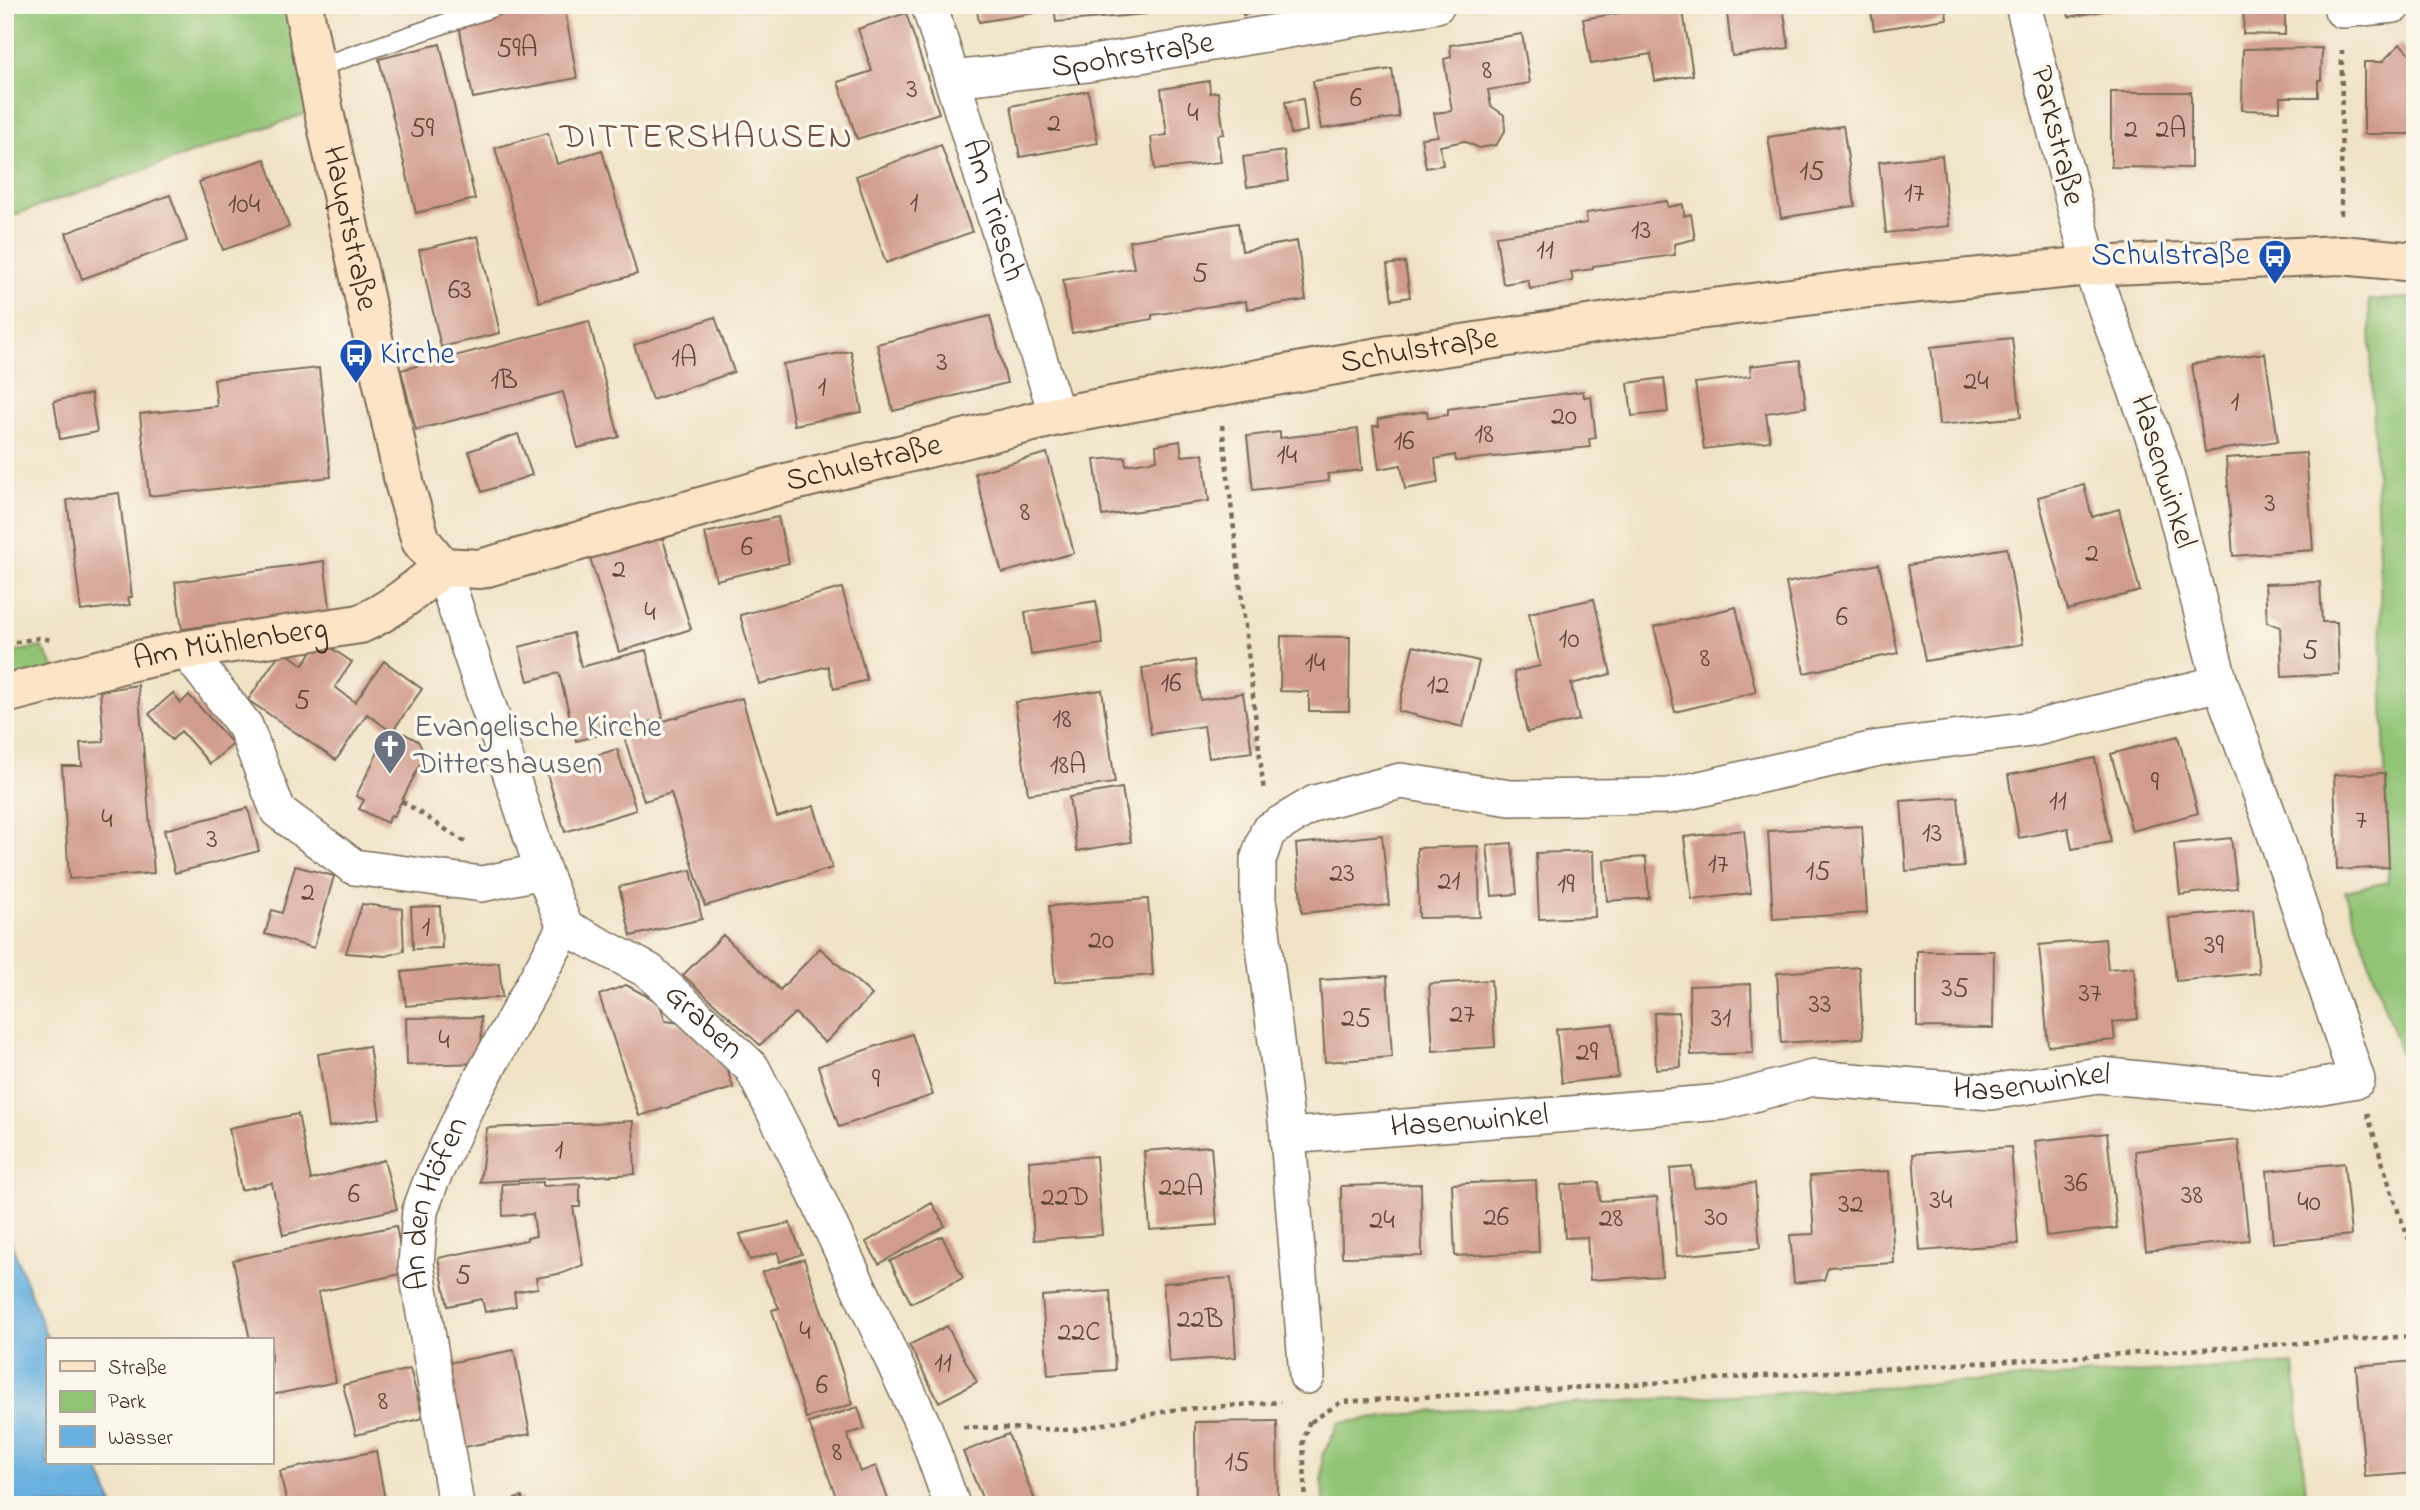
<svg xmlns="http://www.w3.org/2000/svg" width="2420" height="1510" viewBox="0 0 2420 1510" font-family="'Indie Flower',sans-serif">
  <rect width="100%" height="100%" fill="#fbf7ec"/>
  <filter id="ink" filterUnits="userSpaceOnUse"><feTurbulence type="fractalNoise" baseFrequency=".0143" numOctaves="2"/><feDisplacementMap in="SourceGraphic" scale="14" xChannelSelector="R" yChannelSelector="G"/><feConvolveMatrix kernelMatrix="1 2 1 2 8 2 1 2 1" color-interpolation-filters="sRGB"/></filter>
  <filter id="wash" filterUnits="userSpaceOnUse"><feTurbulence type="fractalNoise" baseFrequency=".00686" numOctaves="4" result="noise"/><feDisplacementMap in="SourceGraphic" scale="28" xChannelSelector="R" yChannelSelector="G"/><feGaussianBlur stdDeviation="1.57" result="paint"/><feColorMatrix in="noise" values="0 0 0 0 0 0 0 0 0 0 0 0 0 0 0 0 0 1.4 0 .05"/><feComposite in="paint" operator="in"/></filter>
  <g filter="url(#wash)">
    <rect width="100%" height="100%" fill="#f0e3c6"/>
    <!-- green -->
    <path fill="#91c474" stroke="#667749" stroke-width="2" d="M5 5H298L319 109 5 218Z
      M2415 298V1095L2345 891 2388 882 2380 582 2369 300Z
      M42 647 66 688 5 702V653Z
      M2294 1364 2307 1505H1323L1322 1456 1339 1423 1425 1412Z"/>
    <!-- water -->
    <path fill="#67b0df" stroke="#516d7e" stroke-width="2" d="M5 1227 48 1340 47 1463H96L113 1505H5Z"/>
    <g id="blocks">
      <!-- building -->
      <path fill="#d19c8d" d="M535 5H564L577 78 473 98 458 20Z
        M976 5H1033L1034 13 979 22Z
        M1054 5H1145L1146 14 1056 22Z
        M1241 5H1291V7L1243 15Z
        M1668 5H1682L1693 75 1655 81 1651 54 1591 64 1583 19Z
        M1726 5H1783L1789 48 1732 56Z
        M1870 5H1945L1947 19 1874 30Z
        M2067 5H2123L2124 7 2069 17Z
        M2244 5H2285V35L2243 34Z
        M906 13 939 113 857 139 838 82 872 71 858 29Z
        M1522 34 1530 83 1488 90 1491 106 1504 115 1505 131 1496 145 1479 148 1464 141 1440 146 1443 165 1426 168 1421 138 1438 136 1434 113 1452 111 1444 59 1451 57 1450 45Z
        M440 44 475 199 416 213 379 59Z
        M2400 44 2415 58V134H2364V62H2382Z
        M2322 48 2321 80H2318V97H2280V111L2242 110 2243 49Z
        M1392 69 1399 117 1321 129 1313 81Z
        M1209 81 1210 93 1218 92 1224 134 1217 135 1221 162 1155 170 1151 137 1167 135 1161 89Z
        M1088 91 1098 143 1020 157 1011 106Z
        M2111 92H2191V168L2111 167Z
        M1303 99 1307 131 1291 134 1285 102Z
        M1843 126 1855 206 1781 218 1768 137Z
        M548 133 557 164 602 150 637 274 539 302 495 148Z
        M941 145 972 232 886 263 856 176Z
        M1284 151 1288 181 1247 187 1243 157Z
        M1942 155 1949 226 1886 233 1879 162Z
        M265 159 289 227 223 250 199 182Z
        M170 195 187 241 82 279 66 233Z
        M1667 201 1668 207 1683 204 1684 216 1691 214 1695 239 1674 244 1675 255 1593 266V269L1571 272 1573 281 1530 289 1528 280 1503 284 1496 236 1587 223 1586 213Z
        M1238 223 1242 251 1297 241 1306 300 1247 309 1246 301 1152 315V319L1072 333 1063 280 1134 268 1129 241Z
        M478 236 500 333 441 347 419 250Z
        M1405 262 1410 297 1392 300 1387 265Z
        M990 316 1007 383 893 411 877 344Z
        M715 317 734 372 652 400 634 345Z
        M589 321 619 437 578 448 563 392 416 430 401 370Z
        M2012 338 2021 417 1939 425 1931 347Z
        M851 351 862 412 794 425 783 364Z
        M2265 353 2278 441 2205 452 2192 364Z
        M1800 360 1806 407 1766 413 1770 441 1704 449 1695 383 1751 376 1750 366Z
        M319 368 331 477 149 496 140 414 217 406 214 379Z
        M1664 378 1668 412 1632 416 1628 383Z
        M1583 391 1584 397 1591 396 1596 438 1589 439 1590 447 1456 461 1455 455 1435 459 1438 483 1405 489 1401 465 1379 469 1373 426H1379L1378 419 1427 411 1428 418 1448 415V409Z
        M91 394 97 432 60 439 54 401Z
        M1358 429 1362 470 1327 474 1329 481 1253 490 1247 436 1280 432V438Z
        M518 434 532 475 482 492 469 451Z
        M1180 441 1182 456 1203 454 1209 501 1102 516 1094 460 1125 457 1126 465 1157 460 1156 445Z
        M1047 453 1074 553 1002 573 975 473Z
        M2306 453 2313 550 2233 556 2226 458Z
        M2084 485 2092 517 2119 509 2140 591 2068 610 2038 497Z
        M119 493 132 597H128L130 605 81 611 67 500Z
        M778 517 789 563 716 580 705 533Z
        M661 533 691 629 619 652 589 555Z
        M2007 548 2023 644 1925 661 1908 565Z
        M324 561 332 621 222 635 220 624 182 629 175 582Z
        M1879 564 1898 653 1804 673 1786 583Z
        M2320 582 2322 622H2337L2339 674 2282 677 2280 627 2267 622 2265 584Z
        M842 588 867 680 834 689 828 666 759 684 740 615Z
        M1594 599 1611 674 1571 684 1579 720 1527 732 1514 672 1540 666 1529 613Z
        M1096 601 1103 644 1031 655 1025 612Z
        M1736 607 1756 692 1675 712 1654 627Z
        M573 633 581 667 646 650 663 718 576 741 559 673 528 681 519 647Z
        M1281 636 1350 637 1349 711H1309V692L1280 691Z
        M319 640 352 662 335 687 355 702 384 661 422 689 392 732 367 714 336 760 248 700 282 650 303 665Z
        M1413 646 1479 661 1463 727 1398 711Z
        M1195 660 1200 700 1243 693 1252 752 1209 758 1204 726 1151 734 1142 668Z
        M138 685 154 873 69 879 62 766H82L80 743 104 742 100 691Z
        M1102 690 1115 783 1028 794 1015 702Z
        M173 693 181 703 189 695 233 744 210 764 181 731 172 740 149 714Z
        M742 698 777 817 814 806 832 868 705 906 671 793 644 801 623 733Z
        M403 733 418 741 425 755 394 816 391 815 387 823 359 809 364 800 356 796 386 736Z
        M2178 736 2198 813 2132 831 2111 754Z
        M617 749 636 810 565 832 546 771Z
        M2095 758 2111 842 2072 849 2068 828 2019 838 2008 775Z
        M2385 773 2389 867 2337 870 2334 775Z
        M1122 788 1131 842 1077 851 1069 797Z
        M1958 797 1964 867 1906 871 1901 801Z
        M248 808 259 851 175 873 164 830Z
        M1862 826 1867 913 1773 919 1768 831Z
        M1744 830 1751 893 1692 900 1684 837Z
        M1382 835 1389 905 1302 913 1296 844Z
        M2231 838 2237 888 2180 895 2174 844Z
        M1512 843 1517 894 1492 896 1487 845Z
        M1478 846 1480 917 1419 918 1417 848Z
        M1593 851 1595 917 1539 919 1536 853Z
        M1646 857 1649 898 1607 901 1604 860Z
        M295 866 334 876 314 948 265 934 272 910 282 913Z
        M691 870 702 919 631 936 619 887Z
        M1148 899 1153 975 1055 982 1049 906Z
        M362 904 402 909 404 951 386 956 346 953Z
        M440 906 442 948 413 949 411 907Z
        M2253 910 2259 973 2176 981 2169 918Z
        M723 935 780 990 820 948 872 995 825 1043 795 1013 760 1045 683 975Z
        M2105 939 2108 969 2134 967 2138 1019 2113 1022 2115 1040 2048 1046 2039 945Z
        M1917 951H1994L1993 1028 1917 1027Z
        M499 962 502 997 406 1006 402 972Z
        M1859 967 1863 1038 1781 1043 1777 973Z
        M1387 976 1392 1057 1325 1062 1320 980Z
        M1491 980 1495 1047 1433 1051 1429 984Z
        M1751 984 1753 1053 1691 1055 1689 986Z
        M626 985 660 1003 665 1021 681 1023 726 1064 733 1088 639 1116 599 995Z
        M1679 1012 1681 1067 1656 1069 1654 1013Z
        M481 1017 482 1063 407 1065 406 1018Z
        M1613 1024 1618 1077 1562 1083 1556 1029Z
        M912 1034 933 1095 839 1127 818 1066Z
        M369 1046 380 1118 329 1127 318 1054Z
        M298 1114 311 1180 384 1160 397 1209 283 1235 272 1183 241 1190 229 1128Z
        M633 1121 635 1174 480 1182 487 1128Z
        M2107 1133 2117 1228 2046 1236 2035 1141Z
        M2238 1140 2249 1240 2146 1251 2135 1151Z
        M1211 1146 1217 1225 1150 1230 1144 1151Z
        M2011 1147 2018 1244 1920 1251 1913 1154Z
        M1096 1156 1102 1235 1034 1240 1029 1161Z
        M2344 1163 2351 1235 2273 1243 2267 1171Z
        M1692 1167 1694 1188 1755 1183 1760 1248 1677 1256 1670 1169Z
        M1889 1171 1894 1263 1828 1267 1824 1280 1794 1283 1790 1235 1814 1234 1810 1176Z
        M1536 1180 1539 1252 1455 1256 1452 1184Z
        M543 1182V1186L580 1184V1207H573L583 1265 563 1273 536 1278 538 1288 514 1292 516 1306 485 1312 482 1299 448 1306 438 1258 527 1240V1238L536 1236 533 1214 503 1216 502 1184Z
        M1599 1182 1600 1201 1657 1197 1662 1276 1590 1280 1587 1237 1565 1238 1561 1185Z
        M1421 1184 1422 1256 1342 1257 1341 1186Z
        M932 1203 945 1226 879 1264 866 1242Z
        M790 1223 802 1254 780 1262 778 1252 750 1260 740 1234Z
        M396 1226 405 1273 318 1292 336 1382 271 1395V1340H250L233 1260Z
        M942 1236 963 1278 911 1303 890 1261Z
        M804 1259 853 1404 806 1418 772 1310 779 1308 762 1272Z
        M1231 1278 1236 1357 1169 1362 1163 1283Z
        M1110 1291 1115 1370 1048 1375 1042 1296Z
        M947 1326 977 1382 939 1402 909 1345Z
        M514 1350 530 1434 464 1447 448 1363Z
        M2415 1361V1473L2365 1477 2356 1366Z
        M410 1369 423 1418 356 1435 343 1385Z
        M858 1407 865 1429 847 1434 860 1472 876 1466 890 1505H839L809 1423Z
        M1277 1421 1278 1505H1196L1195 1422Z
        M1008 1434 1037 1505H985L963 1452Z
        M376 1451 386 1505H287L280 1471Z
        M522 1497 524 1505H494V1504Z"/>
    </g>
  </g>
  <g filter="url(#ink)">
    <use href="#blocks" fill-opacity="0" stroke="#7a6b59" stroke-width="2"/>
    <g fill="none" stroke-linecap="round" stroke-linejoin="round">
      <defs>
        <path id="lane" d="M316 68 499 5"/>
        <g id="street">
          <path id="s1" d="M929 5 1057 416"/>
          <path d="M2342 10 2394 5"/>
          <path id="s2" d="M952 79 1087 64 1437 5"/>
          <path id="s3" d="M442 567 543 871 565 927 649 971 752 1068 806 1174 924 1427 952 1505"/>
          <path d="M186 650 245 726 278 811 354 867 482 884 543 871"/>
          <path id="s4" d="M1288 1136 1723 1102 1813 1078 1991 1092 2099 1075 2281 1093 2357 1080 2271 822 2220 683 2163 463 2090 266 2023 5"/>
          <path d="M1307 1376 1288 1136 1258 899V860L1268 831 1315 803 1401 781 1510 798 1669 796 1879 748 2032 729 2220 683"/>
          <path id="s5" d="M456 1505 416 1265 420 1211 431 1181 466 1107 565 927"/>
        </g>
        <g id="secondary">
          <path id="s6" d="M303 5 323 107 405 486 421 541 442 567"/>
          <path id="s7" d="M442 567 480 569 782 484 1057 416 1390 355 1627 319 1869 288 2090 266 2341 255 2415 262"/>
          <path id="s8" d="M5 694 129 662 186 650 360 624C392 610 416 589 442 567"/>
        </g>
      </defs>
      <!-- lane casing -->
      <use href="#lane" stroke="#7a6b59" stroke-width="21"/>
      <!-- street casing -->
      <use href="#street" stroke="#7a6b59" stroke-width="38"/>
      <!-- secondary casing -->
      <use href="#secondary" stroke="#7a6b59" stroke-width="42"/>
      <!-- path -->
      <path stroke="#7a6b59" stroke-width="4.5" stroke-dasharray="5 5" stroke-linecap="butt" d="M2341 215 2342 46
        M1222 425 1264 792
        M5 644 39 638 54 640
        M402 801 465 842
        M2367 1113 2395 1203 2415 1255
        M1311 1422 1341 1402 2415 1336
        M963 1427 1075 1430 1172 1410 1281 1402
        M1306 1505 1303 1440 1310 1420"/>
      <!-- lane -->
      <use href="#lane" stroke="#fff" stroke-width="18"/>
      <!-- street -->
      <use href="#street" stroke="#fff" stroke-width="35"/>
      <!-- secondary -->
      <use href="#secondary" stroke="#fee4c6" stroke-width="38"/>
    </g>
  </g>
  <!-- icons -->
  <defs>
    <symbol id="bus-pin" viewBox="-11 -11 22 30"><path d="M0 17L-7.5 6A9.5 9.5 0 1 1 7.5 6Z" fill="#1a4fb4" stroke="#fbf7ec"/><path d="M-5-6H5V4H4V6H2V4H-2V6H-4V4H-5ZM-3.5-4V0h7V-4ZM-3.5 1.2v1.5H-2V1.2ZM2 1.2v1.5H3.5V1.2Z" fill="#fff"/></symbol>
    <symbol id="church-pin" viewBox="-11 -11 22 30"><path d="M0 17L-7.5 6A9.5 9.5 0 1 1 7.5 6Z" fill="#6b7280" stroke="#fbf7ec"/><path d="M-1.2-6h2.4v3.5h3.3v2.4h-3.3V6h-2.4V-.1h-3.3v-2.4h3.3Z" fill="#fff"/></symbol>
  </defs>
  <g fill-rule="evenodd">
    <use href="#bus-pin" x="2256" y="237" width="38" height="52"/>
    <use href="#bus-pin" x="337" y="336" width="38" height="52"/>
    <use href="#church-pin" x="371" y="727" width="38" height="52"/>
  </g>
  <g text-anchor="middle" dominant-baseline="central" stroke-width="7" stroke-linejoin="round" paint-order="stroke">
    <!-- number labels -->
    <g font-size="28" fill="#60463a">
      <text x="517" y="49">59A</text>
      <text x="1487" y="71">8</text>
      <text x="912" y="90">3</text>
      <text x="1356" y="99">6</text>
      <text x="1193" y="114">4</text>
      <text x="1054" y="124">2</text>
      <text x="422" y="129">59</text>
      <text x="2131" y="130">2</text>
      <text x="2171" y="130">2A</text>
      <text x="1812" y="172">15</text>
      <text x="1914" y="194">17</text>
      <text x="914" y="204">1</text>
      <text x="244" y="205">104</text>
      <text x="1641" y="231">13</text>
      <text x="1545" y="251">11</text>
      <text x="1200" y="274">5</text>
      <text x="460" y="291">63</text>
      <text x="684" y="359">1A</text>
      <text x="942" y="363">3</text>
      <text x="504" y="381">1B</text>
      <text x="1976" y="382">24</text>
      <text x="822" y="388">1</text>
      <text x="2235" y="403">1</text>
      <text x="1564" y="417">20</text>
      <text x="1484" y="435">18</text>
      <text x="1404" y="442">16</text>
      <text x="1287" y="456">14</text>
      <text x="2270" y="504">3</text>
      <text x="1025" y="513">8</text>
      <text x="747" y="548">6</text>
      <text x="2092" y="554">2</text>
      <text x="619" y="570">2</text>
      <text x="650" y="613">4</text>
      <text x="1842" y="618">6</text>
      <text x="1569" y="640">10</text>
      <text x="2310" y="651">5</text>
      <text x="1705" y="659">8</text>
      <text x="1315" y="664">14</text>
      <text x="1171" y="684">16</text>
      <text x="1438" y="686">12</text>
      <text x="302" y="701">5</text>
      <text x="1062" y="720">18</text>
      <text x="1068" y="766">18A</text>
      <text x="2155" y="783">9</text>
      <text x="2058" y="802">11</text>
      <text x="107" y="820">4</text>
      <text x="2361" y="821">7</text>
      <text x="1932" y="834">13</text>
      <text x="212" y="840">3</text>
      <text x="1718" y="865">17</text>
      <text x="1818" y="872">15</text>
      <text x="1342" y="874">23</text>
      <text x="1449" y="882">21</text>
      <text x="1566" y="885">19</text>
      <text x="308" y="893">2</text>
      <text x="426" y="928">1</text>
      <text x="1101" y="941">20</text>
      <text x="2214" y="946">39</text>
      <text x="1955" y="989">35</text>
      <text x="2090" y="994">37</text>
      <text x="1820" y="1005">33</text>
      <text x="1462" y="1015">27</text>
      <text x="1356" y="1019">25</text>
      <text x="1721" y="1019">31</text>
      <text x="444" y="1041">4</text>
      <text x="1587" y="1053">29</text>
      <text x="876" y="1080">9</text>
      <text x="559" y="1151">1</text>
      <text x="2076" y="1184">36</text>
      <text x="1181" y="1188">22A</text>
      <text x="354" y="1195">6</text>
      <text x="2192" y="1196">38</text>
      <text x="1065" y="1198">22D</text>
      <text x="1941" y="1201">34</text>
      <text x="2309" y="1203">40</text>
      <text x="1851" y="1205">32</text>
      <text x="1496" y="1218">26</text>
      <text x="1716" y="1218">30</text>
      <text x="1611" y="1219">28</text>
      <text x="1382" y="1221">24</text>
      <text x="463" y="1276">5</text>
      <text x="1200" y="1320">22B</text>
      <text x="805" y="1332">4</text>
      <text x="1079" y="1333">22C</text>
      <text x="943" y="1364">11</text>
      <text x="822" y="1386">6</text>
      <text x="383" y="1402">8</text>
      <text x="837" y="1453">8</text>
      <text x="1237" y="1463">15</text>
    </g>
    <!-- street labels -->
    <g font-size="32" fill="#3b2a1e" stroke="#fbf7ec">
      <text stroke="none"><textPath href="#s2" startOffset="182">Spohrstraße</textPath></text>
      <text transform="translate(2056 136) rotate(76)">Parkstraße</text>
      <text stroke="none"><textPath href="#s1" startOffset="215">Am Triesch</textPath></text>
      <text stroke="none"><textPath href="#s6" startOffset="228">Hauptstraße</textPath></text>
      <text stroke="none"><textPath href="#s7" startOffset="1003">Schulstraße</textPath></text>
      <text stroke="none"><textPath href="#s7" startOffset="436">Schulstraße</textPath></text>
      <text transform="translate(2162 472) rotate(73)">Hasenwinkel</text>
      <text stroke="none"><textPath href="#s8" startOffset="231">Am Mühlenberg</textPath></text>
      <text stroke="none"><textPath href="#s3" startOffset="550">Graben</textPath></text>
      <text stroke="none"><textPath href="#s4" startOffset="749">Hasenwinkel</textPath></text>
      <text stroke="none"><textPath href="#s4" startOffset="182">Hasenwinkel</textPath></text>
      <text stroke="none"><textPath href="#s5" startOffset="308">An den Höfen</textPath></text>
    </g>
    <!-- transit labels -->
    <g font-size="32" fill="#164399" stroke="#fbf7ec" text-anchor="end">
      <text x="2250" y="256">Schulstraße</text>
      <text x="380" y="355" text-anchor="start">Kirche</text>
    </g>
    <!-- worship labels -->
    <g font-size="32" fill="#5b616d" stroke="#fbf7ec" text-anchor="start">
      <text x="414" y="728">Evangelische Kirche<tspan x="414" dy="37">Dittershausen</tspan></text>
    </g>
    <!-- quarter labels -->
    <g font-size="35" letter-spacing="2" fill="#705245" stroke="#fbf7ec">
      <text x="707" y="138">DITTERSHAUSEN</text>
    </g>
  </g>
  <!-- margin -->
  <rect width="2420" height="1510" fill="none" stroke="#fbf7ec" stroke-width="28"/>
  <!-- legend -->
  <rect x="46" y="1338" width="228" height="126" fill="#fbf7ec" stroke="#aea59a" stroke-width="2"/>
  <rect x="60" y="1361" width="35" height="10" fill="#fee4c6" stroke="#aea59a" stroke-width="2"/>
  <text x="108" y="1374" font-size="21" fill="#3b2a1e">Straße</text>
  <rect x="60" y="1391" width="35" height="21" fill="#91c474" stroke="#aea59a" stroke-width="2"/>
  <text x="108" y="1408" font-size="21" fill="#3b2a1e">Park</text>
  <rect x="60" y="1426" width="35" height="21" fill="#67b0df" stroke="#aea59a" stroke-width="2"/>
  <text x="108" y="1444" font-size="21" fill="#3b2a1e">Wasser</text>
</svg>
